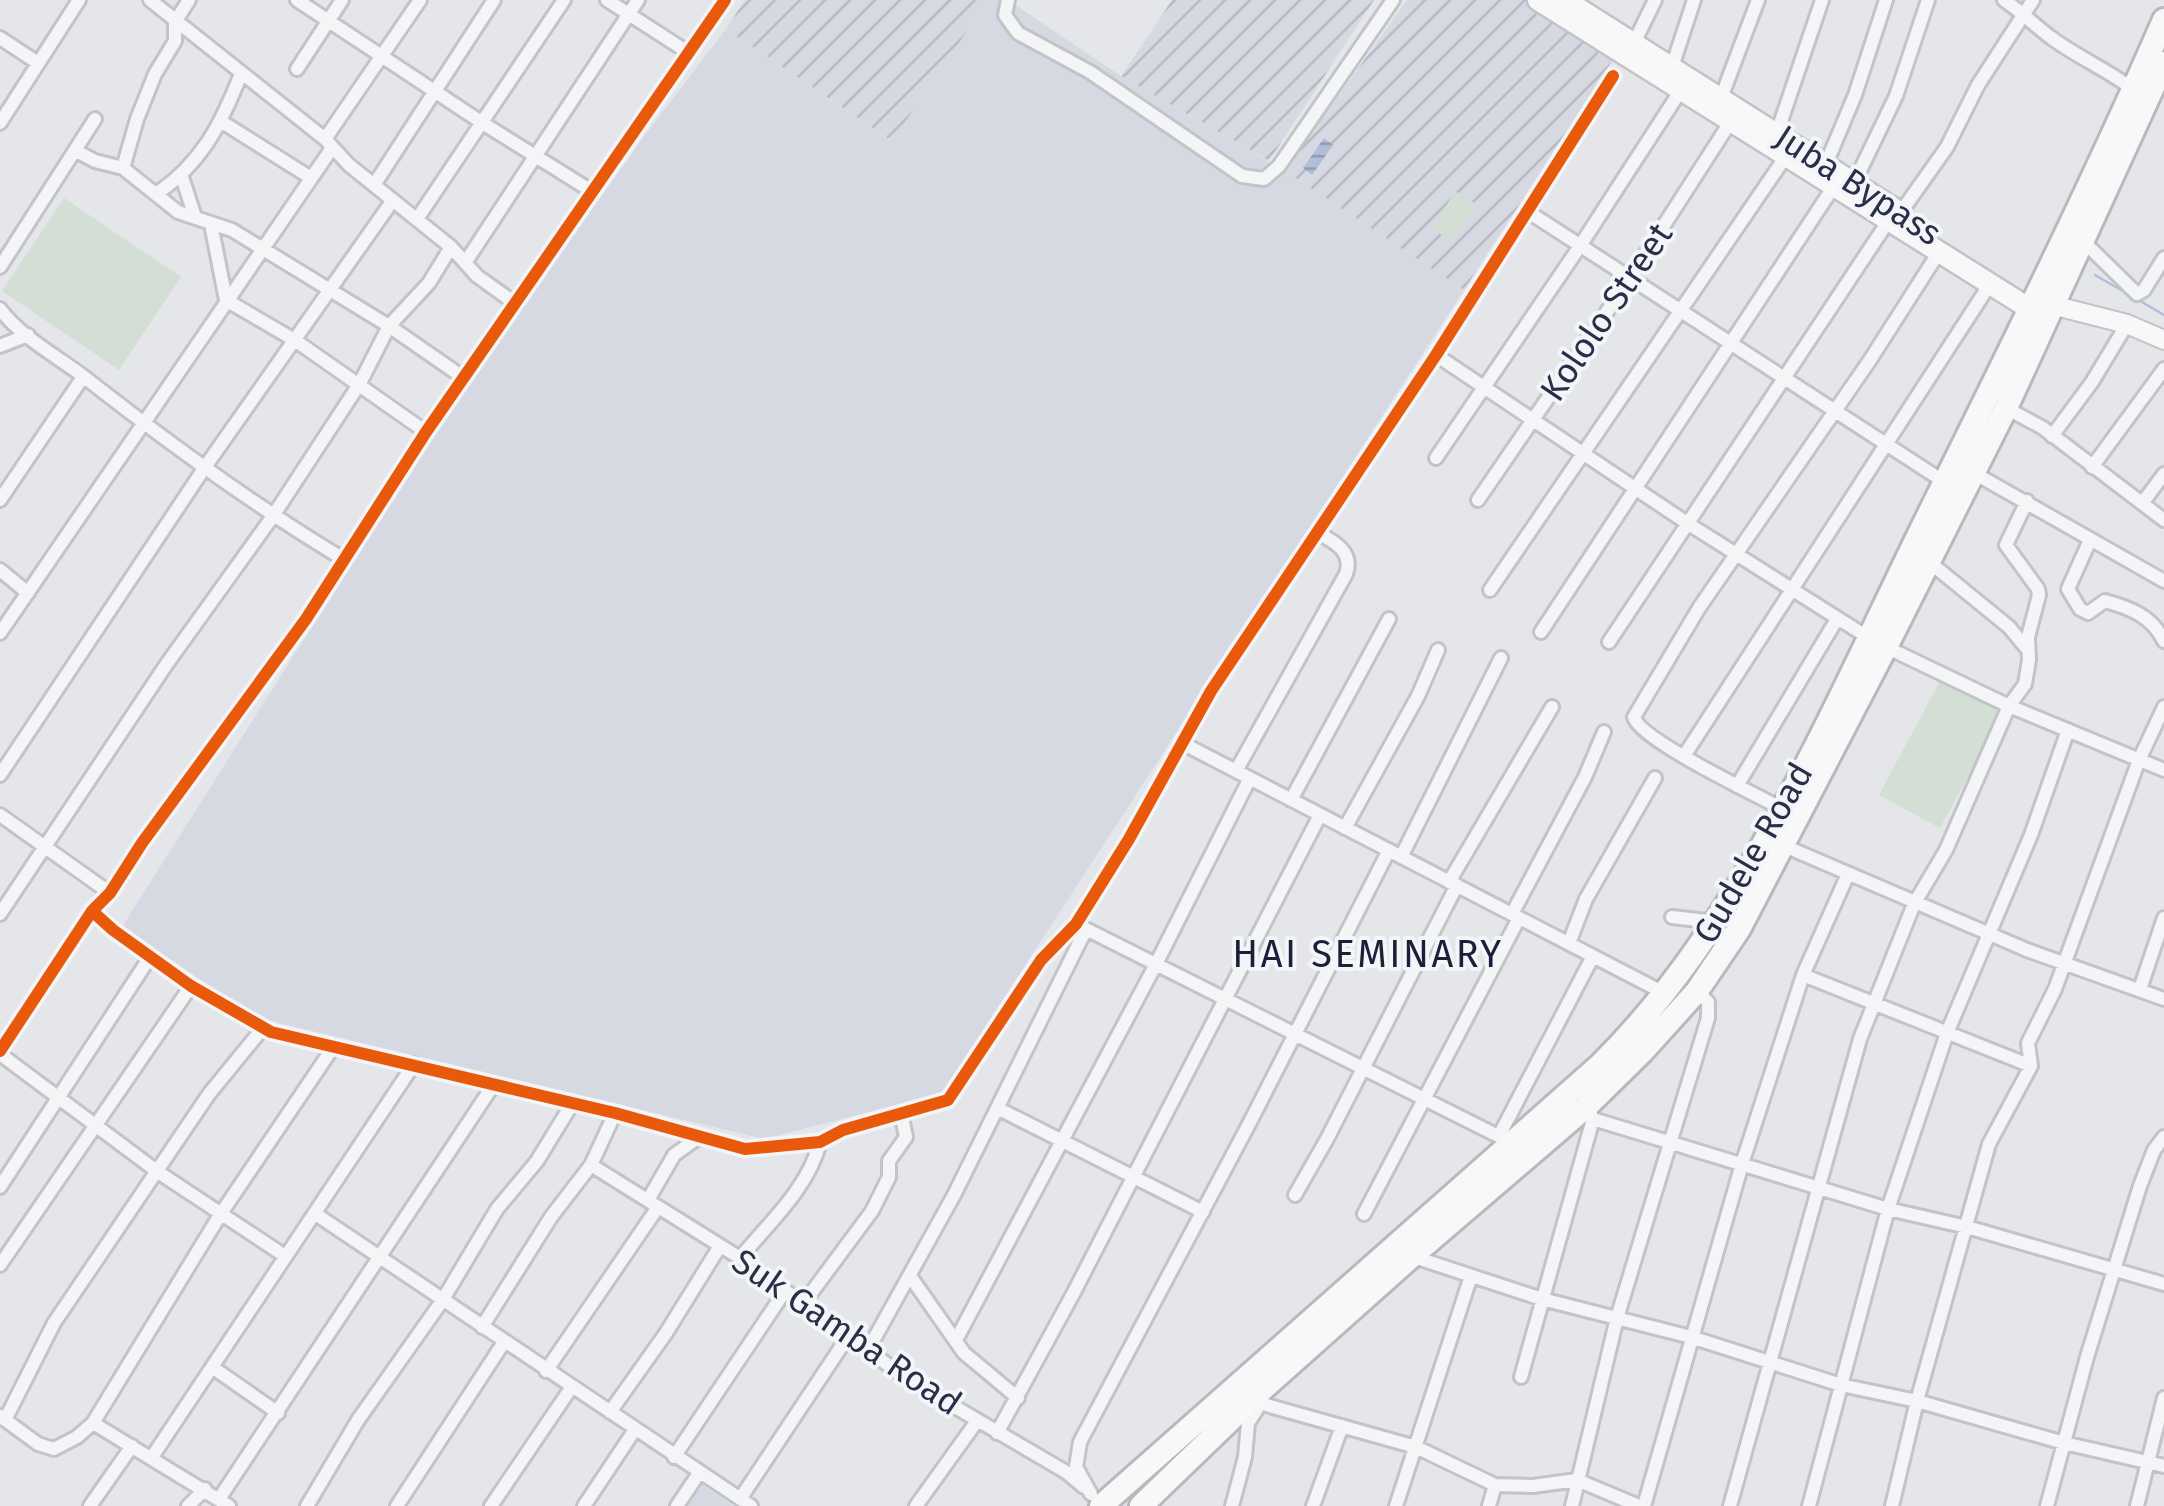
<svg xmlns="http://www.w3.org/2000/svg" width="2164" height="1506" viewBox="0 0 2164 1506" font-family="'Fira Sans',sans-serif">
  <defs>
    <pattern id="industrial-furrows" width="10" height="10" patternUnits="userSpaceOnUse" patternTransform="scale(2.5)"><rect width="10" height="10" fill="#d6d9e1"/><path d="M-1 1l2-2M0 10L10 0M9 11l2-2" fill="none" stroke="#b8bbc2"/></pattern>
    <pattern id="water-rules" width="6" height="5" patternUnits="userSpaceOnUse" patternTransform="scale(2.5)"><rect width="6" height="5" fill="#b0bed8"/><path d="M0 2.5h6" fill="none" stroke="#8f9bb1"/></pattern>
  </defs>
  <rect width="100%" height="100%" fill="#e5e6ea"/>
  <!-- built -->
  <path fill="#d6d9e1" d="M988 0H1008L1121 76 1285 171 1464 290 942 1093 764 1139 258 1018 122 927 456 399 646 134 726 29 891 141Z
    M698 1482 733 1506H682Z"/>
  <!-- industrial -->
  <path fill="url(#industrial-furrows)" d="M745 0H988L892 141 726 29Z
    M1172 0H1374L1269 161 1121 76Z
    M1407 0H1527L1616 55 1464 290 1285 171Z"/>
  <!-- park -->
  <path fill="#d3ded5" d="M1455 191 1476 204 1453 242 1432 229Z
    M64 198 181 277 119 370 2 291Z
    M1941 679 2003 712 1940 828 1879 795Z"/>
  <!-- water -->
  <path fill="url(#water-rules)" d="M1324 138 1333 145 1312 175 1303 168Z"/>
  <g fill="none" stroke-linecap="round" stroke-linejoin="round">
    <!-- stream -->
    <path stroke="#b0bed8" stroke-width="2.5" d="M2095 275 2128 294
      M2135 298 2164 315"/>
    <defs>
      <path id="street" d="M150 0 325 139 349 165 451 247 477 276 516 304
        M297 0 484 124 593 192
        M607 0 689 53
        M1008 0 1005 15 1018 33 1090 72 1242 176 1264 179 1279 166 1393 0
        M2004 0C2022 12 2036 27 2053 39 2079 58 2108 70 2134 90
        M0 38 38 63
        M1634 43 1655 0
        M1672 67 1694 0
        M297 69 342 0
        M1721 98 1758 0
        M222 122 311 178
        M0 123 79 0
        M1777 133 1822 0
        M325 139 420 0
        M76 151 95 161 123 168 178 212 232 230 389 326 464 378
        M1826 164 1855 95 1886 0
        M123 168 137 119 155 74 175 41V22L189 0
        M182 177 195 217
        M1855 181 1896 96 1928 0
        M374 185 494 0
        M156 194C202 163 221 124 241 74
        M1527 211 1946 483
        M1901 212 1947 147 1978 85 2033 0
        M417 219 564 0
        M211 224 226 300 296 341 426 432
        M2083 241 2137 294 2144 290 2164 258
        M465 263 638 0
        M0 267 95 119
        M0 309C20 336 56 356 83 376 167 442 253 505 345 560
        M0 346 28 335
        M1436 355 1687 523 1869 638
        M2006 408 2043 428 2164 520
        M2052 436 2092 382 2127 324
        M1436 458 1580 246 1681 90
        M2092 467 2164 369
        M1974 473 2164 581
        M0 500 83 377
        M1478 500 1630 278 1731 121
        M2143 502 2164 474
        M2090 540 2068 589 2080 609 2088 613 2105 601C2130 608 2152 616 2164 641
        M1928 561 2009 627 2028 650
        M0 570 28 593
        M1490 590 1786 156
        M1541 632 1834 186
        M0 633 332 148
        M1609 642 1889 220
        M1886 647 2009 706 2164 770
        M1182 743 1666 994
        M1684 756 1990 284
        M1236 771 1346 574C1354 551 1333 541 1316 532
        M0 775 205 467 393 200
        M1737 786 1837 619
        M1291 800 1389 619
        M1781 808C1756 795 1639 739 1634 717L1699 608 1870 360 1939 252
        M0 815 110 893
        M1345 828 1418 696 1438 650
        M1782 845 2027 950 2164 999
        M1401 857 1501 658
        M1449 882 1552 707
        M92 911 113 930 191 986 271 1032 615 1113 745 1149 820 1142 843 1130 948 1100 1041 960 1076 924 1129 839 1211 691 1436 355 1613 76
        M0 914 166 665 273 516 360 383 389 326 429 283 451 247
        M1512 914 1585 777 1604 732
        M1672 917 1715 922
        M1076 924 1512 1143
        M1569 943 1586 899 1655 778
        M1803 975 2031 1066
        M2140 989 2164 918
        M0 1051 92 911 110 893 142 843 306 619 426 432 725 0
        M0 1054 158 1172 285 1256
        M1587 1106 1593 1119 1888 1209 1967 1227 2164 1284
        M997 1108 1203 1212
        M1499 1136 1593 956
        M591 1165 740 1258 909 1380 1066 1472 1084 1487
        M0 1187 150 957
        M1295 1195 1327 1139 1457 885
        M648 1200 674 1155 699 1137
        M1364 1214 1519 918
        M317 1215 751 1506
        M1411 1256 1542 1299 1691 1337 1841 1385 1917 1401 2064 1443 2164 1466
        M740 1258C769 1223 809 1187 820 1142
        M0 1265 191 986
        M910 1276 964 1353 1018 1398
        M803 1304 872 1211 889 1177V1161L906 1137 901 1113
        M482 1327 551 1217 591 1165 615 1113
        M956 1340 1156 964 1250 778
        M869 1348 954 1195 1086 929
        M212 1367 278 1413
        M546 1371 658 1207
        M1521 1377 1593 1119
        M1256 1395 1261 1403 1273 1407 1416 1447 1495 1485 1533 1486 1577 1480 1639 1506
        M610 1412 666 1333 720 1246
        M0 1416 38 1444 54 1449 77 1437 93 1423 220 1215 334 1046
        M5 1420 54 1323 209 1094 263 1028
        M93 1423 229 1506
        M997 1433 1073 1294 1320 815
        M152 1457 414 1064
        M674 1457 785 1291
        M1091 1494 1076 1467 1080 1442 1249 1124 1389 850
        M219 1499 492 1087
        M740 1499 849 1335
        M90 1506 132 1446
        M188 1506 205 1489
        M307 1506 358 1420 442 1301 497 1209 537 1161 572 1104
        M397 1506 504 1342
        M491 1506 571 1388
        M584 1506 634 1431
        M677 1506 699 1473
        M916 1506 977 1421
        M1232 1506 1245 1457 1248 1423 1261 1403
        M1313 1506 1342 1426
        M1396 1506 1471 1276
        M1489 1506 1495 1485
        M1572 1506 1617 1318 1708 1018V1002L1697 991
        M1644 1506 1742 1164 1803 975 1848 874
        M1730 1506 1860 1039 1914 904 1946 850 2009 706 2025 684 2029 660 2028 637 2039 595 2038 589 2006 545 2027 501
        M1809 1506 1888 1209 1947 1033 2031 835 2068 730
        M1892 1506 1917 1401 1989 1144 2031 1066 2028 1043 2055 989 2139 760 2164 707
        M2047 1506 2087 1357 2140 1186 2154 1150 2164 1137
        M2137 1506 2164 1398"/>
      <path id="secondary" d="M2052 305 2127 324 2164 340"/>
      <path id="primary" d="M1538 0 2030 309 2045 307
        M1565 0 1901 213"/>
      <path id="highway" d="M1101 1506 1600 1065C1742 925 1832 712 1919 534 2003 364 2088 194 2164 20
        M1141 1506 1256 1395 1412 1256 1587 1106 1643 1051 1697 991 1739 929 1886 647 2006 408 2164 63"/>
    </defs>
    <!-- street casing -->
    <use href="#street" stroke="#c3c4c8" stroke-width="18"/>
    <!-- secondary casing -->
    <use href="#secondary" stroke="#c3c4c8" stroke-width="22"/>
    <!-- primary casing -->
    <use href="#primary" stroke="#c1c3c8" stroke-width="25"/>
    <!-- highway casing -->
    <use href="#highway" stroke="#b7b9bf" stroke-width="28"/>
    <!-- street -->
    <use href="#street" stroke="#f4f5f7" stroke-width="12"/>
    <!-- secondary -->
    <use href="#secondary" stroke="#f8f8f8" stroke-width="18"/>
    <!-- primary -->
    <use href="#primary" stroke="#f8f8f8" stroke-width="20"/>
    <!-- highway -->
    <use href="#highway" stroke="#f8f8f8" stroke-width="22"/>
    <defs>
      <path id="cycleway" d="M92 911 113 930 191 986 271 1032 615 1113 745 1149 820 1142 843 1130 948 1100 1041 960 1076 924 1129 839 1211 691 1436 355 1613 76
        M0 1051 92 911 110 893 142 843 306 619 426 432 725 0"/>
    </defs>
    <!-- cycleway casing -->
    <use href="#cycleway" stroke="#f3f5f9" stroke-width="19"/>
    <!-- cycleway -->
    <use href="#cycleway" stroke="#e8590c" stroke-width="12"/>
  </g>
  <g text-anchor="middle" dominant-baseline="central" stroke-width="8" stroke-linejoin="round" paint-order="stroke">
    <!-- street labels -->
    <g font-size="35" fill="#282f47" stroke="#f3f5f9">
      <text transform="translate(1858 185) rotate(33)">Juba Bypass</text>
      <text transform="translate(1606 312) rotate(-56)">Kololo Street</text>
      <text transform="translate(1753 853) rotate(-60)">Gudele Road</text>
      <text transform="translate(847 1332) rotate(34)">Suk Gamba Road</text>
    </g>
    <!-- neighbourhood labels -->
    <g font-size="38" letter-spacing="2.5" fill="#1b2038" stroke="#f3f5f9">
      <text x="1368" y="954">HAI SEMINARY</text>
    </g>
  </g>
</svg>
